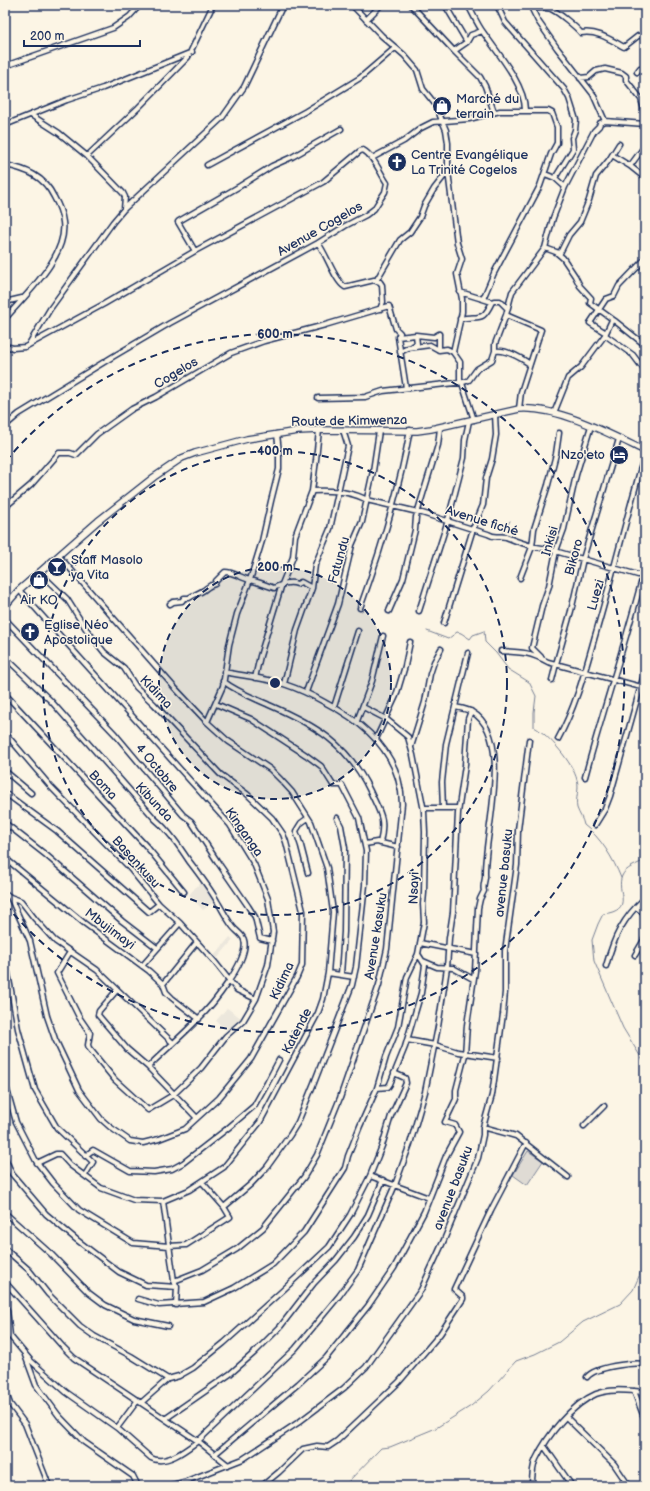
<svg xmlns="http://www.w3.org/2000/svg" width="650" height="1491" viewBox="0 0 650 1491" font-family="'Balsamiq Sans',sans-serif">
  <rect width="100%" height="100%" fill="#fcf5e5"/>
  <filter id="ink" filterUnits="userSpaceOnUse"><feTurbulence type="fractalNoise" baseFrequency=".025" numOctaves="2"/><feDisplacementMap in="SourceGraphic" scale="8" xChannelSelector="R" yChannelSelector="G"/><feConvolveMatrix kernelMatrix="1 2 1 2 8 2 1 2 1" color-interpolation-filters="sRGB"/></filter>
  <g filter="url(#ink)">
    <!-- built -->
    <path fill="#ece7dc" d="M202 882 216 900 203 910 189 895 195 888Z
      M230 937 233 940 216 960 213 957Z
      M227 1008 241 1018 229 1032 216 1021Z"/>
    <!-- green -->
    <path fill="#dfdbd4" stroke="#7d8599" d="M528 1151 543 1161 527 1185 513 1175Z"/>
    <g fill="none" stroke-linecap="round" stroke-linejoin="round">
      <!-- stream -->
      <path stroke="#767f94" stroke-width="1" d="M503 532 510 521
        M427 631 448 639 457 632 461 633 470 639 473 635 484 631 485 642 496 653 508 669 529 682 536 696 534 712V727C549 735 573 763 577 780 580 788 575 799 577 808 579 814 583 819 584 825 601 838 613 858 621 878
        M645 860C638 864 625 868 622 876 615 891 636 910 603 914L598 924 592 940 594 961 623 1028 645 1064
        M344 1486 381 1448 390 1447 436 1428 471 1406 489 1391 516 1361 535 1354 559 1342 583 1322 620 1304 633 1290 640 1274 645 1239"/>
      <defs>
        <path id="street" d="M352 5 382 36 404 55 417 70 423 89 435 104 446 130 448 143V171L457 243 462 259 457 274 462 299V312L453 352
          M411 5 454 51 480 77 485 86 494 112
          M445 5 467 42
          M468 5C473 14 477 24 483 32 497 52 525 85 525 110
          M497 5 505 22 564 89 569 98 576 120 575 130 572 138 573 149 555 178
          M532 9C538 8 545 7 551 9 558 12 576 27 581 33 597 30 611 40 624 47L638 36 645 35
          M366 20 381 5
          M454 51 467 42 471 35 482 31
          M5 66 113 28 129 17 140 5
          M637 72 640 68 645 70
          M580 78 589 77 596 71 605 69 622 73 626 76V80L641 99 645 113V128
          M31 115 59 133 87 156 123 193 125 197 124 209
          M605 121 645 124
          M5 125 67 100 103 88 192 52
          M612 155 630 166 645 178
          M87 156 138 108 188 57 213 5
          M372 158 404 141 421 128 433 122 469 119 500 111H548L552 113 557 127V143L551 154 540 186 494 273 483 299
          M5 165C26 169 44 176 54 197 58 204 62 214 63 222 68 257 25 295 5 319
          M207 165 306 111 360 78 395 48
          M630 166 644 147 645 142
          M545 174 555 178 565 187
          M318 243C327 255 335 281 345 287L374 280 380 282 382 285 383 302 380 309
          M545 248 556 252 563 258 575 276 580 286 591 298 590 303 615 321 645 345
          M195 251 178 222 179 221 240 186 272 166 292 157 341 129
          M556 252 560 253 569 235 580 222 589 200 596 176 609 160 619 144
          M376 281 400 240 410 232 420 217 424 206 434 189 448 171
          M460 292 492 302 494 301H500L507 308
          M5 302 22 298
          M506 315 541 330 521 392 519 409
          M460 319C480 315 482 323 492 302
          M606 333 590 323 606 299 614 296 619 286 645 259
          M605 335 633 355 645 371
          M398 337 416 335 434 337 439 334
          M29 344 50 309 113 222 124 209 222 118 244 87 283 5
          M5 346 13 348 25 347 104 304 195 251 323 182 360 151 363 150C374 156 380 173 387 183L385 192 379 201 374 209 366 215 345 226 318 243 170 323 114 356 19 414 5 426
          M413 346 417 344 416 335
          M439 350V334
          M495 351C505 349 521 358 530 364
          M400 352 408 348 430 345 439 350 447 349 453 352 460 362V382
          M462 383 474 420
          M318 398 365 397 383 391 464 382 469 380 477 369 492 360 495 351V344L506 315 512 292 545 248 553 218 565 187 594 131 599 126 600 123 605 121 593 94 557 48 538 21 530 5
          M554 413 568 378 581 367 605 335 612 320 615 321
          M312 491C330 490 351 491 367 500L422 513 488 534C496 539 499 535 506 537 520 543 533 547 548 549L645 577
          M5 507 31 485 59 453H70L76 455 97 434 132 409 156 397 231 353 264 341 325 325 389 306 396 329 400 333 398 337 406 388
          M520 578 532 547 534 529 548 485 556 454 559 433
          M19 590 230 825 254 864 268 899 273 932 268 965 256 999 243 1021 226 1036 201 1068 173 1095 148 1110 115 1080 89 1048 88 1045 90 1033 79 1017 57 973 70 952
          M170 604 173 602 182 601 184 598H189C195 594 198 594 204 590 208 587 209 585 215 584L216 581 225 572C234 572 241 578 250 580 258 582 266 585 274 588 282 584 289 581 297 584L301 582 312 588
          M360 608C381 550 399 491 410 430
          M389 611 403 579 415 530 416 517 438 445 440 428
          M419 611 448 520 464 458 465 440 469 421
          M5 619 115 734 183 815 191 821 219 864 248 906 255 917 260 938 272 941
          M444 623 473 529 483 505 486 478 492 459 496 435 495 414
          M501 651C521 652 530 652 548 662L645 688
          M5 657 51 701 155 819C169 831 179 846 189 861 199 874 209 887 217 901 222 909 227 919 233 927 236 931 243 935 244 940 250 959 212 1006 198 1019 182 1036 164 1051 148 1067
          M541 657 532 648 542 606 549 586 556 551 564 529 576 475 591 426
          M255 678 260 656 282 584 293 557 295 536 312 491 316 460 319 430
          M552 680 556 664 571 611 583 559 619 439
          M223 681C237 692 254 698 269 705 315 725 348 744 370 791 380 813 386 818 380 843
          M284 684 297 630 312 588 315 565 330 529 348 446 343 430
          M306 692 338 604 352 545 362 522 373 471 379 431
          M5 694 147 847 184 892
          M216 704 251 719 306 755 321 766 333 785H342L359 818 366 851 365 885 356 967 352 985 314 1083 298 1122 290 1135 267 1167 251 1184 224 1207
          M334 707 358 631
          M357 721 372 681 383 636
          M207 722 223 686 229 645 237 614 250 580 262 541 271 501 279 469V452L277 434
          M5 733 51 787 127 865 159 904 180 923 214 961 237 990 256 999
          M376 739 396 696 405 666 410 642
          M558 739C576 706 585 671 595 636 613 575 627 514 645 454
          M411 747 425 702 430 674 434 662 441 649
          M5 771 31 793
          M585 777C604 707 627 638 645 568
          M5 793 57 831 149 912 159 904
          M424 808H458
          M443 808 442 782 446 744 468 653
          M337 818 341 826 345 848 344 932 341 974
          M5 823 46 855 122 921 157 948
          M595 825 605 809 610 796 645 671
          M365 844 377 842 398 847
          M5 858 84 923 149 971 163 984 166 992 172 998 199 1019
          M308 873 301 846 296 831 301 823 308 818
          M5 893 10 897 21 901 35 919 55 941 97 970 172 1042
          M10 897 30 941 47 1016 55 1039 79 1090 101 1119 110 1127 130 1141 143 1143 159 1139 185 1129 219 1098 251 1059 297 977 302 965 303 911 286 842 283 834 272 818 247 794 220 774 154 704 136 687 124 668 104 652 86 629 67 599 39 572
          M636 907 645 914
          M420 943 476 954
          M635 955 645 938
          M5 957 18 1029 35 1090 57 1128 93 1162 85 1175
          M423 961 437 967 453 968 473 979
          M142 966 180 923
          M606 966C614 937 623 918 645 898
          M328 973 354 977
          M163 984 197 942
          M117 990 99 1011 98 1015 127 1049 148 1067 196 1117
          M407 1040 435 1045 458 1052 498 1058
          M5 1083 16 1122 36 1161 53 1183 79 1210 133 1243 169 1246 186 1245 230 1217 224 1207 202 1182
          M377 1088 388 1087 390 1084 405 1047 421 993 425 965 418 954
          M584 1126 604 1106
          M483 1127 516 1136 568 1177
          M85 1156 93 1150 130 1171 154 1172 172 1169 183 1163 228 1128 254 1106 267 1083 279 1060
          M5 1158 12 1174 46 1214 77 1240 119 1272 146 1285 177 1287
          M37 1163 56 1154H60L70 1165 101 1188 134 1200 163 1201 189 1190 224 1167 260 1122 318 1013 323 999 328 973 333 912 327 868 311 822 292 792 281 780 270 769 228 741 207 722 174 687 59 556
          M370 1176 429 1198
          M163 1201 174 1281 177 1287 176 1305
          M5 1213 51 1254 89 1293 105 1305 134 1319 168 1326
          M5 1249 29 1270 48 1294 80 1326 94 1336 131 1356 168 1379
          M174 1281 202 1270 237 1249 263 1228 304 1177 317 1155 340 1098 379 985 387 949 402 804C401 755 367 724 326 703 312 695 299 689 284 684 265 678 244 676 224 672
          M5 1282 63 1347 74 1358 198 1441 228 1465
          M138 1299 159 1305 204 1302 234 1288 273 1264 304 1232 345 1168 348 1156 360 1126 377 1088 386 1057 398 1027 407 977 418 954 424 922 423 904 424 893 425 832 424 811 413 755 408 737 386 719 363 707
          M5 1305 7 1310 10 1336 31 1361 66 1392 117 1428 151 1458C166 1466 186 1450 198 1441L295 1349 339 1296 358 1270 395 1185 410 1144 425 1092 438 1027 447 968 449 938 453 912 458 813 465 765 468 719 471 711
          M25 1355 36 1385 59 1416 84 1442 133 1476 138 1486
          M587 1377C595 1367 632 1362 645 1364
          M5 1390 10 1404 25 1424 48 1483 50 1486
          M634 1391 645 1420
          M142 1402 168 1379 179 1376 193 1368 224 1343 282 1291 329 1247 350 1215 370 1176 382 1146 391 1116 406 1083 405 1078 394 1073
          M566 1417 614 1464 629 1486
          M165 1419 230 1374 254 1353 280 1327 314 1283 336 1260 354 1237 368 1215 383 1180
          M117 1428 138 1400
          M544 1446 572 1486
          M215 1454 298 1384 326 1358 368 1306 394 1268 424 1212 446 1156 459 1132 455 1125 445 1122 456 1099V1090L465 1055 467 1025 475 971 478 908 480 899 484 891C482 885 486 880 485 874 484 833 515 737 472 712 467 709 460 708 455 707
          M169 1486 184 1482 243 1459 299 1422 344 1388 366 1367 421 1290 444 1240 478 1158 483 1135V1127L492 1095 503 1014 505 992V951L517 865 518 830 529 740
          M262 1486 279 1472 303 1449 317 1446 328 1447 337 1441 399 1382 440 1334 463 1299V1297L454 1289 491 1210 526 1143
          M532 1486C532 1477 532 1467 536 1459 547 1436 572 1404 596 1394 612 1388 629 1391 645 1392"/>
        <path id="secondary" d="M5 606 19 590 98 521 154 477 182 458 195 453 247 439 298 431 319 430 417 431 431 429 519 409C558 406 610 434 645 451"/>
      </defs>
      <!-- street casing -->
      <use href="#street" stroke="#1b2f5e" stroke-width="7"/>
      <!-- secondary casing -->
      <use href="#secondary" stroke="#1b2f5e" stroke-width="8"/>
      <!-- street -->
      <use href="#street" stroke="#fcf5e5" stroke-width="4"/>
      <!-- secondary -->
      <use href="#secondary" stroke="#fcf5e5" stroke-width="5.5"/>
    </g>
  </g>
  <!-- distance rings -->
  <circle cx="275" cy="683" r="116" fill="#1b2f5e" fill-opacity=".12"/>
  <g fill="none" stroke="#1b2f5e" stroke-width="2" stroke-dasharray="7 5">
    <circle cx="275" cy="683" r="116"/>
    <circle cx="275" cy="683" r="232"/>
    <path d="M6 461A349 349 0 1 1 6 905"/>
  </g>
  <!-- icons -->
  <defs>
    <symbol id="shop-disc" viewBox="-11 -11 22 22"><circle r="9.5" fill="#1b2f5e" stroke="#fcf5e5"/><path d="M-5-2.5h2.3a2.7 3.5 0 0 1 5.4 0H5L5.5 6h-11ZM-1.5-2.5h3a1.5 2.3 0 0 0-3 0Z" fill="#fff"/></symbol>
    <symbol id="church-disc" viewBox="-11 -11 22 22"><circle r="9.5" fill="#1b2f5e" stroke="#fcf5e5"/><path d="M-1.2-6h2.4v3.5h3.3v2.4h-3.3V6h-2.4V-.1h-3.3v-2.4h3.3Z" fill="#fff"/></symbol>
    <symbol id="hotel-disc" viewBox="-11 -11 22 22"><circle r="9.5" fill="#1b2f5e" stroke="#fcf5e5"/><path d="M-6-4.5h1.5V1H6V5H4.5V3h-9V5H-6ZM-4 0a1.8 1.8 0 1 1 3.6 0ZM.5 0V-2.5h3Q6-2.5 6 0Z" fill="#fff"/></symbol>
    <symbol id="bar-disc" viewBox="-11 -11 22 22"><circle r="9.5" fill="#1b2f5e" stroke="#fcf5e5"/><path d="M-6-5H6L.8 .8V4.5H3.5V6h-7V4.5H-.8V.8Z" fill="#fff"/></symbol>
  </defs>
  <g fill-rule="evenodd">
    <use href="#shop-disc" x="431" y="95" width="22" height="22"/>
    <use href="#church-disc" x="386" y="151" width="22" height="22"/>
    <use href="#hotel-disc" x="608" y="444" width="22" height="22"/>
    <use href="#bar-disc" x="46" y="556" width="22" height="22"/>
    <use href="#shop-disc" x="28" y="569" width="22" height="22"/>
    <use href="#church-disc" x="19" y="621" width="22" height="22"/>
  </g>
  <g text-anchor="middle" dominant-baseline="central" stroke-width="3" stroke-linejoin="round" paint-order="stroke">
    <!-- poi labels -->
    <g font-size="13" fill="#1b2f5e" stroke="#fcf5e5" text-anchor="start">
      <text x="456" y="99">Marché du<tspan x="456" dy="15">terrain</tspan></text>
      <text x="411" y="155">Centre Evangélique<tspan x="411" dy="15">La Trinité Cogelos</tspan></text>
      <text x="605" y="455" text-anchor="end">Nzo'eto</text>
      <text x="71" y="560">Staff Masolo<tspan x="71" dy="15">ya Vita</tspan></text>
      <text x="39" y="600" text-anchor="middle">Air KO</text>
      <text x="44" y="625">Eglise Néo<tspan x="44" dy="15">Apostolique</tspan></text>
    </g>
    <!-- street labels -->
    <g font-size="13" fill="#1b2f5e" stroke="#fcf5e5">
      <text transform="translate(320 229) rotate(-30)">Avenue Cogelos</text>
      <text transform="translate(176 373) rotate(-31)">Cogelos</text>
      <text transform="translate(349 421) rotate(-1)">Route de Kimwenza</text>
      <text transform="translate(482 521) rotate(17)">Avenue fiché</text>
      <text transform="translate(550 541) rotate(-74)">Inkisi</text>
      <text transform="translate(574 557) rotate(-75)">Bikoro</text>
      <text transform="translate(339 560) rotate(-74)">Fatundu</text>
      <text transform="translate(596 595) rotate(-74)">Luezi</text>
      <text transform="translate(156 692) rotate(46)">Kidima</text>
      <text transform="translate(157 768) rotate(50)">4 Octobre</text>
      <text transform="translate(103 785) rotate(47)">Boma</text>
      <text transform="translate(154 802) rotate(47)">Kibunda</text>
      <text transform="translate(244 832) rotate(55)">Kinganga</text>
      <text transform="translate(136 862) rotate(48)">Basankusu</text>
      <text transform="translate(504 873) rotate(-84)">avenue basuku</text>
      <text transform="translate(414 888) rotate(-88)">Nsayi</text>
      <text transform="translate(110 929) rotate(37)">Mbujimayi</text>
      <text transform="translate(376 936) rotate(-81)">Avenue kasuku</text>
      <text transform="translate(282 981) rotate(-65)">Kidima</text>
      <text transform="translate(297 1031) rotate(-63)">Katende</text>
      <text transform="translate(453 1188) rotate(-69)">avenue basuku</text>
    </g>
  </g>
  <circle cx="275" cy="683" r="6" fill="#1b2f5e" stroke="#fcf5e5" stroke-width="2"/>
  <g font-size="12" text-anchor="middle" font-weight="bold" fill="#1b2f5e" stroke="#fcf5e5" stroke-width="3" stroke-linejoin="round" paint-order="stroke">
    <text x="275" y="338">600 m</text>
    <text x="275" y="455">400 m</text>
    <text x="275" y="571">200 m</text>
  </g>
  <!-- margin -->
  <rect width="650" height="1491" fill="none" stroke="#fcf5e5" stroke-width="20"/>
  <rect x="10" y="10" width="630" height="1471" fill="none" stroke="#1b2f5e" stroke-width="1.5" filter="url(#ink)"/>
  <!-- scale -->
  <path d="M24 40v6h116v-6" fill="none" stroke="#1b2f5e" stroke-width="2"/>
  <text x="30" y="40" font-size="12" fill="#1b2f5e" stroke="#fcf5e5" stroke-width="3" paint-order="stroke">200 m</text>
</svg>
